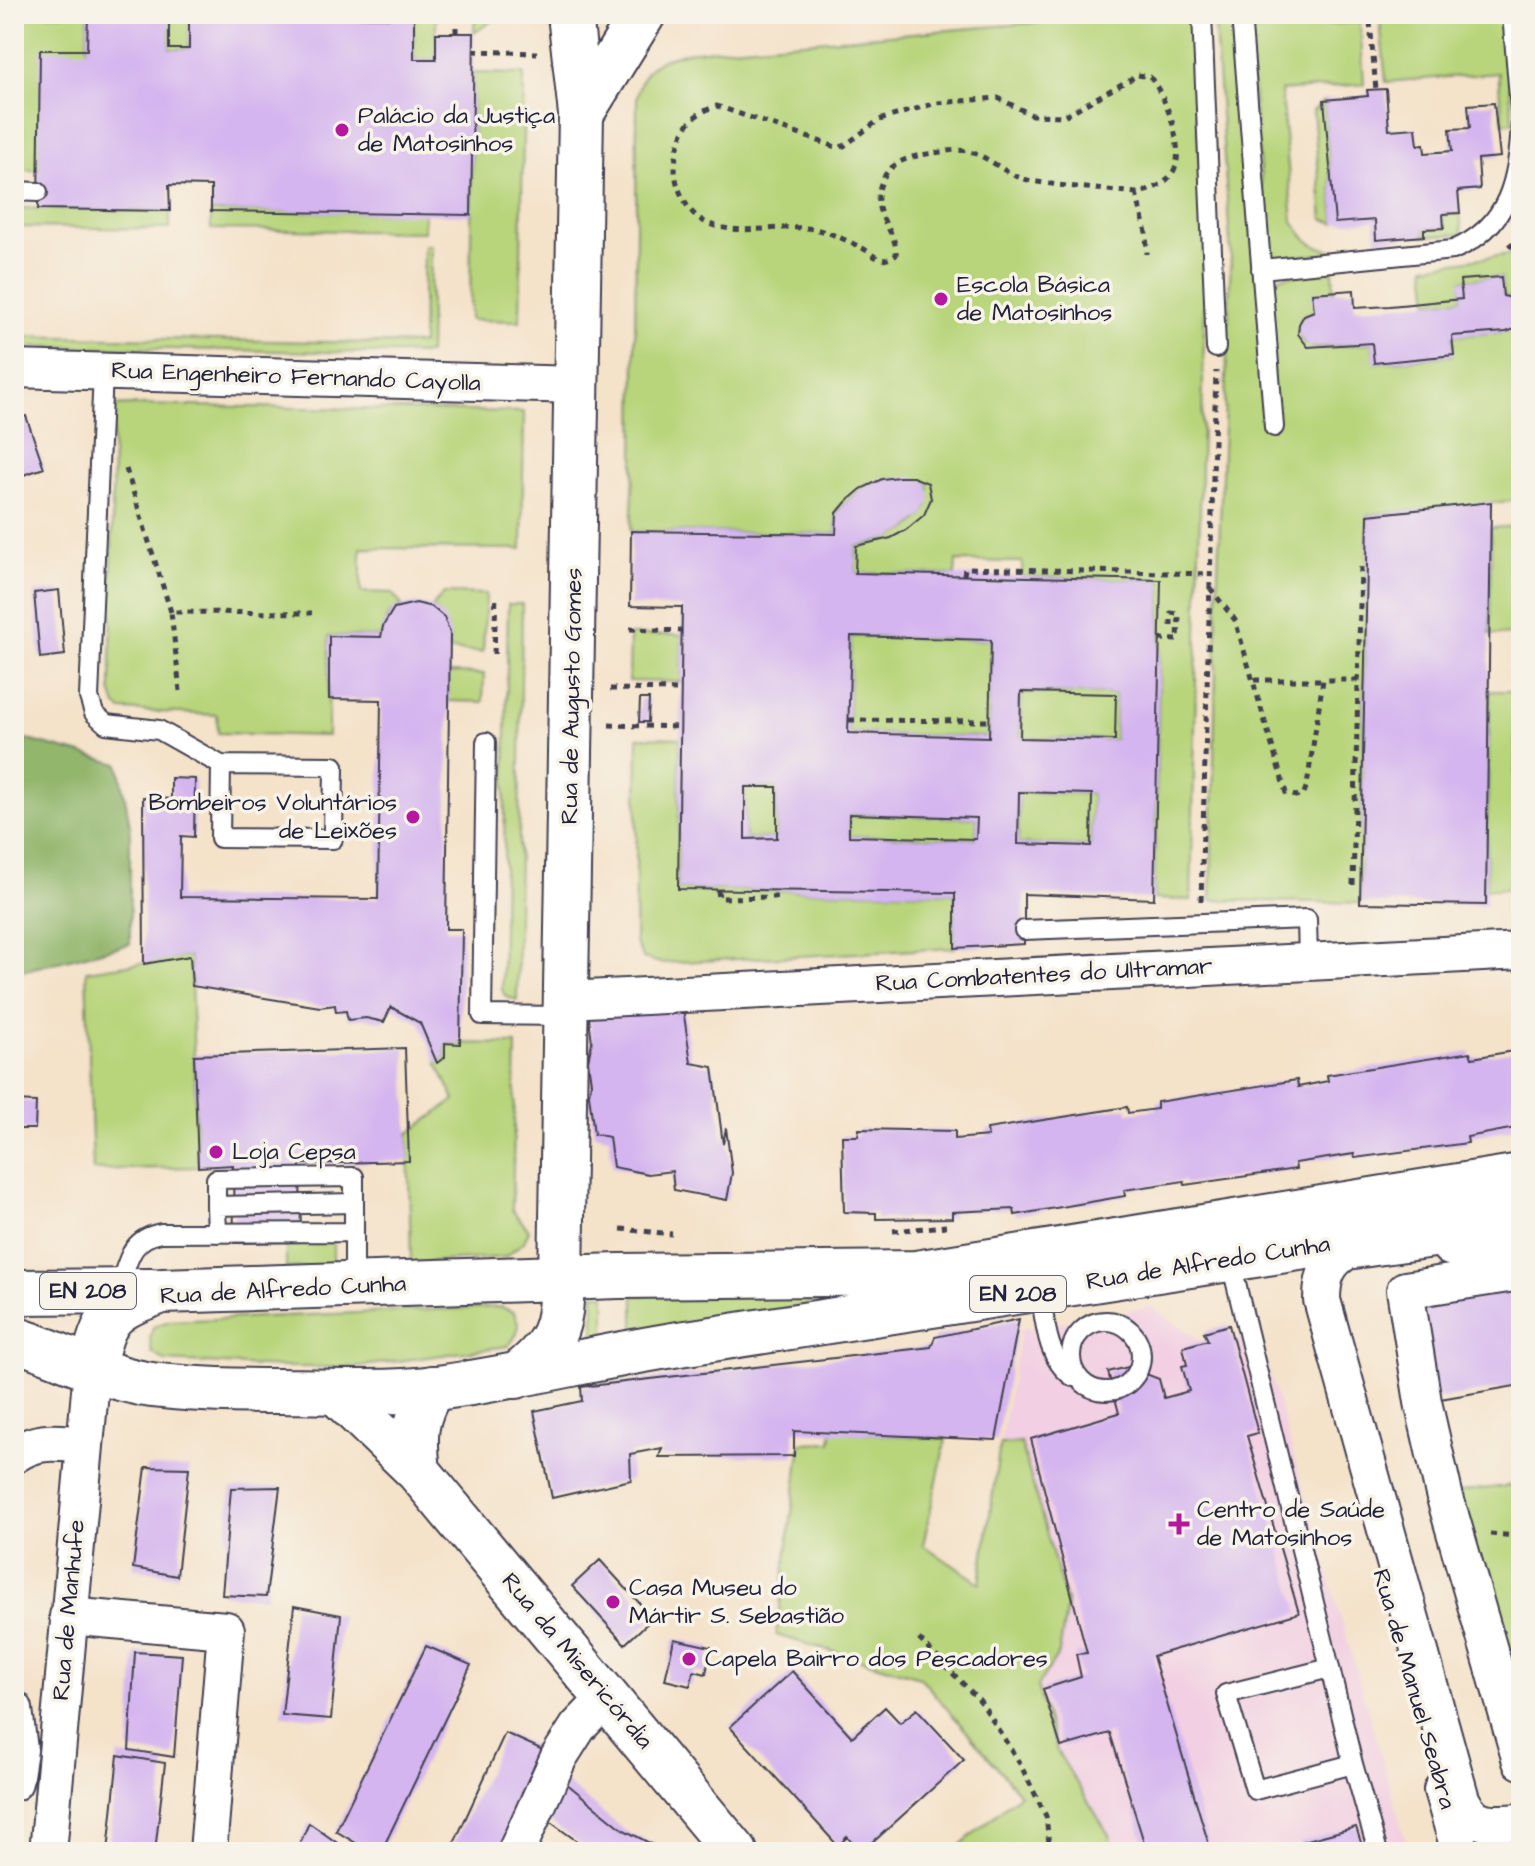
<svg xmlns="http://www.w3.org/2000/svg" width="1535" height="1866" viewBox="0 0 1535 1866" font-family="'Architects Daughter',sans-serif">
  <rect width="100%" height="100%" fill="#f7f3e8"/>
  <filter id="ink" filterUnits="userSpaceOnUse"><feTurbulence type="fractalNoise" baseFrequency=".0125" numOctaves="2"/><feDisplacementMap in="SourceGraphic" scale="16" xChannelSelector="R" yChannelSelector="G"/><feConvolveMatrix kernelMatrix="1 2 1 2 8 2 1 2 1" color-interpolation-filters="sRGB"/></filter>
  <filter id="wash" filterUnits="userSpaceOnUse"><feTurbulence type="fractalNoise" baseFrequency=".006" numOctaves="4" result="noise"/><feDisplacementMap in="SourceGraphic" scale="32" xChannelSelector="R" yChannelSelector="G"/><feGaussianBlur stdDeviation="1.8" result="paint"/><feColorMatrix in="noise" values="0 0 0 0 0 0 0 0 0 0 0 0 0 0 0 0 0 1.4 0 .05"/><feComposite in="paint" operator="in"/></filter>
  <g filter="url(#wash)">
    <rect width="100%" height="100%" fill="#f4e2c9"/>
    <!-- built -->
    <path fill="#f2cfe2" d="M1152 1307 1209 1347 1258 1333 1409 1852H1113L1109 1835 1057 1751 1036 1685 1059 1653 1021 1444H1000L1021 1329Z"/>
    <!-- green -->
    <path fill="#b8d57c" stroke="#6d7c5c" stroke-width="2" d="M14 14H88L87 50 39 170H14Z
      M97 14H436V59H414V18L190 15 189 49H169L168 15Z
      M475 14H502L474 33Z
      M1145 14H1189L1206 248 1191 900 1154 899 1161 580 1022 577V562L956 561 955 575 855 573 856 546C890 540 937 527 928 484 893 469 859 484 837 513L836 534 631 531 634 472 637 96C643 63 662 57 693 51Z
      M1214 14H1233L1256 280 1333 271 1334 292 1314 311 1304 315C1296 331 1297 345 1317 348L1372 343 1375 363 1453 355 1452 336 1506 332 1521 320V500L1368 515 1360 903 1211 900 1218 572 1231 256Z
      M1468 14H1503L1513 123H1503L1498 73 1386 82 1380 21Z
      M1360 22 1364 84 1281 91 1293 221C1308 245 1316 249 1345 252L1268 259 1248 31Z
      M473 73 524 74 520 321 470 320Z
      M1324 100 1335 223 1323 219 1313 111Z
      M1521 193V310L1512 298 1503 296 1501 277 1461 280 1462 299 1429 302 1425 266 1511 254 1518 244 1511 207Z
      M14 208 170 211V229L14 227Z
      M211 211 424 213V232L211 229Z
      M1460 213 1462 234 1424 236V229L1444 228 1443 214Z
      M424 245H431L429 354 14 346V336L422 344Z
      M131 405 524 412 522 549 361 548V592L392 593 402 605C388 611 384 622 381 637L329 636 328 736 218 733 217 715 122 710 116 706 111 690 113 406Z
      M1519 526 1515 635 1490 634 1491 528Z
      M444 593 486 594 483 652 450 650C450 630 447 620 432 607Z
      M508 604H522L517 1000 506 997 502 990Z
      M630 635H682L681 682 629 681Z
      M851 636 991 640 989 737 848 733Z
      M449 673 484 674 483 702 448 701Z
      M1490 691H1516L1513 889H1486Z
      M1021 692 1116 694 1115 740 1020 738Z
      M638 737 680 738 678 889 955 893V948L660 963 643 958 635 942Z
      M745 787H777V838L745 839Z
      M1019 792 1092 794 1091 846 1018 844Z
      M849 814 977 818 976 839 849 836Z
      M190 956 198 1167 93 1170 86 971Z
      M445 1043 516 1044 512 1210 529 1230 524 1242 505 1257 411 1263 408 1134 455 1100 437 1063 445 1057Z
      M333 1241V1267L286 1268V1242Z
      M943 1282 634 1335V1296Z
      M594 1294H605V1341H594Z
      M501 1307 514 1312C521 1327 519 1334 508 1346L354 1367H283L165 1361 152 1353 150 1340 153 1327 169 1321Z
      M832 1431 946 1439 923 1545 980 1583 1000 1444 1021 1443 1067 1605 1059 1653 1037 1686 1057 1751 1109 1835 1113 1852H952L1020 1794 920 1677 776 1635 801 1443 831 1442Z
      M1521 1484V1761L1444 1494Z"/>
    <!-- forest -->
    <path fill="#92b66c" stroke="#5a6c54" stroke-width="2" d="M14 736 119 764 130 825V944L14 973Z"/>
    <g id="blocks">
      <!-- building -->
      <path fill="#d4b5ef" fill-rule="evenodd" d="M88 14 169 15V49H189V15L414 18V59H436V33H474L471 215 211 211V186L169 185 170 211 38 209 40 50H87Z
        M1386 89 1389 130 1416 128 1418 145 1424 144 1425 153 1452 151 1450 129 1470 128 1468 105 1494 103 1500 157 1478 159 1480 189 1458 191 1460 213 1443 214 1444 228 1424 229V236L1376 240 1375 220 1335 223 1324 100 1368 96 1367 90Z
        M1501 277 1503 296 1512 298 1518 305 1521 310V321L1515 329 1506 332 1452 336 1454 355 1374 363 1372 343 1308 347 1298 334 1299 324 1304 315 1314 311 1312 293 1354 290 1355 308 1390 306 1462 299 1460 280Z
        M26 416 44 468 14 478V420Z
        M899 477H913L928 483 931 499 924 515 906 530 891 538 856 546 855 573 1161 580 1154 899 1024 894V944L955 948V893L678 889 682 607 630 606 631 531 836 534 837 513 846 502 861 489 882 479ZM851 636 991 640 989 737 848 733ZM1021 692 1116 694 1115 740 1020 738ZM745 787H777V838L745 839ZM1019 792 1092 794 1091 846 1018 844ZM849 814 977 818 976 839 849 836Z
        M1491 502 1486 905 1360 903 1368 515Z
        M59 590 65 655 40 658 34 593Z
        M416 603 432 607 444 617 450 633 446 929H462L460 1044 445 1043V1057L437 1063 420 1023 391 1007 384 1022 366 1018 348 1020 346 1011 336 1012 335 1005 320 1007 192 986 190 956 144 964 143 797 171 799V778L195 779 194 837 181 836 180 897 378 899 381 700 329 699V636L381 637 383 626 394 608Z
        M640 699H649L648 722H639Z
        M586 994 682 1002 691 1063 713 1067 723 1144 726 1128 732 1173 727 1200 674 1190 672 1171 648 1174 613 1167 609 1137 594 1134 589 1094 591 1083 588 1061 592 1042Z
        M1521 1045V1127L1467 1137 1468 1143 1355 1158 1354 1154 1295 1163 1296 1169 1185 1185 1184 1181 1124 1190 1125 1196 1015 1215 1014 1209 952 1212V1218L876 1219V1213L844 1212 842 1136H858L859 1129 955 1131V1139L988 1136 987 1129 1127 1107 1128 1113 1157 1109V1102L1297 1080 1298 1087 1328 1081 1327 1075 1470 1052 1472 1058 1514 1051V1046Z
        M405 1048 409 1161 300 1164 301 1242 234 1243 233 1165 198 1167 194 1055Z
        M14 1101 36 1102 35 1129H19L18 1158H14Z
        M1521 1272V1385L1423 1402 1405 1290Z
        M1019 1319 996 1440 794 1431V1456L659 1457 662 1448 630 1454 631 1480 552 1498 534 1411 582 1401 581 1387 931 1347 935 1337Z
        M1229 1325 1258 1433 1247 1436 1299 1613 1153 1656 1211 1852H1147L1110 1733 1061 1747 1043 1689 1081 1677 1076 1654 1087 1653 1031 1439 1119 1413 1108 1372 1128 1367 1159 1379 1164 1398 1189 1391 1182 1366 1187 1365 1183 1347 1208 1340 1204 1332Z
        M146 1467 189 1468 177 1576 133 1568Z
        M280 1487 266 1597 222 1595 231 1488Z
        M600 1560 653 1618 625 1644 572 1586Z
        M294 1606 341 1615 331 1719 282 1715Z
        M674 1639 711 1647 706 1674 694 1671 690 1686 665 1680Z
        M426 1646 471 1665 381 1852H371L336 1831Z
        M135 1652 182 1655 174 1757 129 1750Z
        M792 1671 852 1737 885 1707 900 1723 917 1709 964 1760 862 1852 847 1837 838 1846 730 1727Z
        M505 1733 552 1754 507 1852H450Z
        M118 1755 165 1763 155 1852H108Z
        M561 1779 624 1830 667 1852H592L545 1818Z
        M309 1823 350 1852H296Z
        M1356 1827 1364 1852H1303L1300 1842Z"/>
    </g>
  </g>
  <g filter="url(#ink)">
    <use href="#blocks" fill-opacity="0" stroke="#423f50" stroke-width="2"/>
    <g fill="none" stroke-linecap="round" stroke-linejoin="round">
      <defs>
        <path id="lane" d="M1202 14 1216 348
          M1241 14 1274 427
          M1512 14 1521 121
          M14 191 38 192
          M1261 269 1453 250C1509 227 1519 178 1521 121
          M103 372 89 697 94 713 106 724 159 730 221 765 334 766 333 839 220 838 221 765
          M486 742 482 1015 566 1016
          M1024 930 1307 919 1308 961
          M216 1206V1179L354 1177V1203
          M217 1233 216 1206 354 1203V1286
          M1230 1259 1330 1668 1226 1694 1255 1790 1353 1764 1378 1852
          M1040 1290C1045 1321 1046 1358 1073 1377
          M118 1291C128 1264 128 1239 161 1233L354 1232
          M1071 1356a35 35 0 1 1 70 0a35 35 0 1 1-70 0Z
          M1330 1668 1353 1764"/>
        <path id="street" d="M14 369 577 385
          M567 1000 1521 951
          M1521 1236 1450 1247 1449 1237 1347 1251C1327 1262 1322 1277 1322 1300L1461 1799C1475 1829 1492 1823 1521 1822
          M1521 1272 1405 1290 1423 1402 1444 1494 1521 1761
          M14 1455C38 1438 57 1443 85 1445
          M68 1616 226 1630 208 1852
          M14 1709 19 1750 14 1782
          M1442 1790 1460 1852
          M48 1852 92 1369
          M516 1852 559 1757 578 1727 607 1697"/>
        <path id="secondary" d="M581 114 643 14
          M561 1278 581 114 570 14
          M336 1392 418 1471 735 1852
          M418 1471C414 1436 414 1419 432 1388"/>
        <path id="primary" d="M14 1292 152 1291
          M14 1339C61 1353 103 1378 152 1385 195 1390 239 1391 282 1391 333 1392 386 1394 436 1388 523 1377 607 1354 693 1342 969 1301 1245 1256 1521 1213
          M92 1369C105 1314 109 1310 162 1291L619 1276 916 1273 1521 1176
          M516 1376C555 1346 563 1326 561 1278"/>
      </defs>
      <!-- lane casing -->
      <use href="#lane" stroke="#423f50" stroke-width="22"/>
      <!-- street casing -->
      <use href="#street" stroke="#423f50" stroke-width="40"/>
      <!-- secondary casing -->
      <use href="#secondary" stroke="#423f50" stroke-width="48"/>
      <!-- primary casing -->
      <use href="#primary" stroke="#423f50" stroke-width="48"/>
      <!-- path -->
      <path stroke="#423f50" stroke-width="5" stroke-dasharray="6 6" stroke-linecap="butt" d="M1370 22 1376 90
        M456 33V14
        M473 51 537 53
        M1138 75 1150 77C1165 95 1187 150 1173 172 1165 185 1150 191 1136 193 1101 189 1066 187 1032 181 1004 176 991 156 966 151 958 149 949 151 941 152 912 156 882 159 878 197 876 218 898 234 896 255 891 258 886 261 880 259 874 257 869 252 864 249 850 242 834 234 819 230 777 220 708 249 684 200 674 182 673 167 678 147 684 124 694 113 717 106L836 147 844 146 879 120 936 103 998 98 1032 115 1064 116Z
        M1136 193 1146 232 1147 254
        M1509 243 1521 258
        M126 469 171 612
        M964 575 965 568 1209 574
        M1210 588 1235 620 1286 793 1296 796 1304 793 1307 785 1323 680H1358
        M630 629 682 631
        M1159 639 1178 640 1179 614 1171 613V628
        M494 654 496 594
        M1254 680H1323
        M610 689 681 690
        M180 691 171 612 312 613
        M849 720 989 721
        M609 725 680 727
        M1353 885 1361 567
        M718 890 719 898 778 897
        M1201 901 1216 371
        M621 1229 672 1234
        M893 1231 946 1226
        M1490 1534 1521 1536
        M919 1639 981 1702 1020 1764 1046 1816 1050 1852"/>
      <!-- lane -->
      <use href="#lane" stroke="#fff" stroke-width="18"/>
      <!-- street -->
      <use href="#street" stroke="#fff" stroke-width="36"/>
      <!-- secondary -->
      <use href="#secondary" stroke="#fff" stroke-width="44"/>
      <!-- primary -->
      <use href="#primary" stroke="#fff" stroke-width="44"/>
    </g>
  </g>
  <!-- markers -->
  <g fill="#b5179e" stroke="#f7f3e8" stroke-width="3">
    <circle cx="342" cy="130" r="8"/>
    <circle cx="941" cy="299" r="8"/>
    <circle cx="413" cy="817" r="8"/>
    <circle cx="216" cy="1152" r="8"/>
    <path d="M1175 1512h8v8h8v8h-8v8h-8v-8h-8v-8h8z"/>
    <circle cx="613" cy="1602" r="8"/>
    <circle cx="689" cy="1659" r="8"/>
  </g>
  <g text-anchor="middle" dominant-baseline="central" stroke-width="7" stroke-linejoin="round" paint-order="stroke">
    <!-- shield labels -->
    <g fill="#f7f3e8" stroke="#62616f" stroke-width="2">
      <rect x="40" y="1273" width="96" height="36" rx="6"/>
      <rect x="970" y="1276" width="96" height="36" rx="6"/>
    </g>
    <g font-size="22" font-weight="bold" fill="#22223b">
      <text x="88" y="1291">EN 208</text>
      <text x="1018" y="1294">EN 208</text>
    </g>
    <!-- poi labels -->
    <g font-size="24" fill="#22223b" stroke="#f7f3e8" text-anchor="start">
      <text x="358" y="116">Palácio da Justiça<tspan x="358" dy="28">de Matosinhos</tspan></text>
      <text x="957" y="285">Escola Básica<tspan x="957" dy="28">de Matosinhos</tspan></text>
      <text x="397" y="803" text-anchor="end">Bombeiros Voluntários<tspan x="397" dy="28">de Leixões</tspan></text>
      <text x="232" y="1152">Loja Cepsa</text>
      <text x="1197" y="1510">Centro de Saúde<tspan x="1197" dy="28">de Matosinhos</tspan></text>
      <text x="629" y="1588">Casa Museu do<tspan x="629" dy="28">Mártir S. Sebastião</tspan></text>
      <text x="705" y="1659">Capela Bairro dos Pescadores</text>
    </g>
    <!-- street labels -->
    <g font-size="24" fill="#22223b" stroke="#f7f3e8">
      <text transform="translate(296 377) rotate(2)">Rua Engenheiro Fernando Cayolla</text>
      <text transform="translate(572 696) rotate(-89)">Rua de Augusto Gomes</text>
      <text transform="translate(1044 975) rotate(-3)">Rua Combatentes do Ultramar</text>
      <text transform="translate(1208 1263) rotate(-9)">Rua de Alfredo Cunha</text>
      <text transform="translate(283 1290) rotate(-3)">Rua de Alfredo Cunha</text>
      <text transform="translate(69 1610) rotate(-85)">Rua de Manhufe</text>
      <text transform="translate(577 1661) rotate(50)">Rua da Misericórdia</text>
      <text transform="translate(1414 1689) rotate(74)">Rua de Manuel Seabra</text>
    </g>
  </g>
  <!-- margin -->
  <rect width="1535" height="1866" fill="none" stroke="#f7f3e8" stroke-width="48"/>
</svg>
